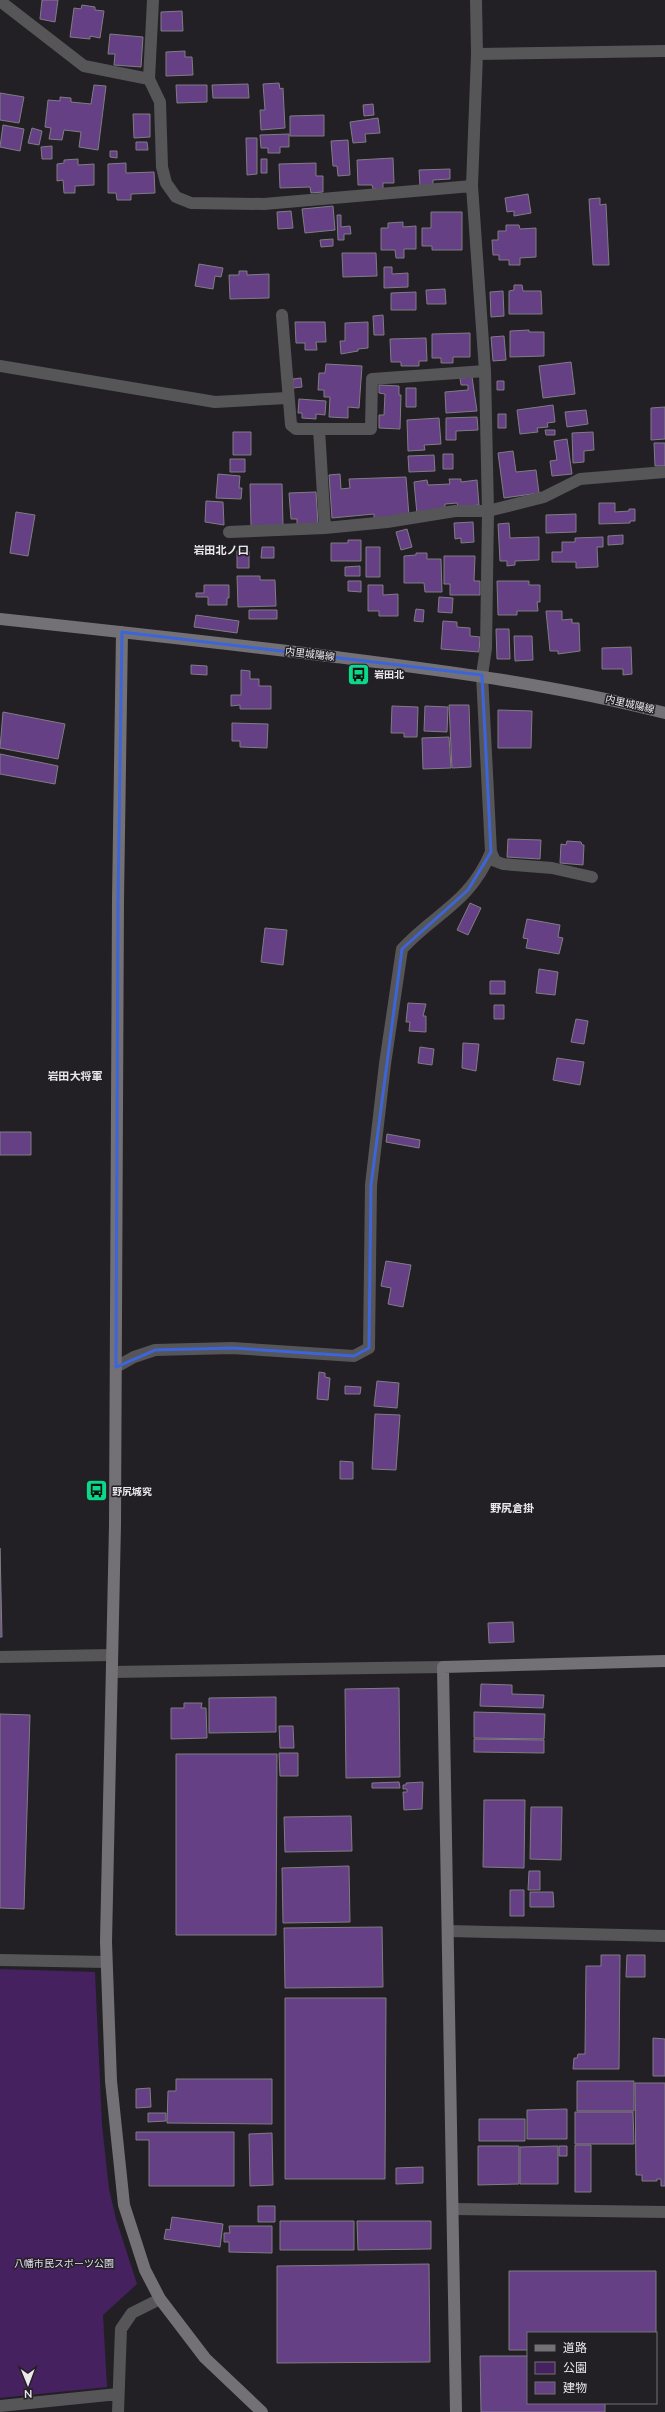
<svg xmlns="http://www.w3.org/2000/svg" width="665" height="2412" viewBox="0 0 665 2412" font-family="Mulish,'Noto Sans JP',sans-serif">
  <rect width="100%" height="100%" fill="#222025"/>
  <!-- green -->
  <path fill="#45215f" d="M0 1969 95 1972 102 2125 109 2189 116 2219 137 2284 103 2315 107 2387 0 2398Z"/>
  <!-- building -->
  <path fill="#664084" stroke="#7f7d82" d="M42 0H58L55 22 40 19Z
    M82 5 95 7V10L104 11 100 38 90 36V39L70 37 74 8 81 9Z
    M182 11 183 31H161V12Z
    M110 34 143 37 141 67 114 65 115 54H108Z
    M185 51V57H192L193 75 166 76V52Z
    M279 83 280 89 283 88 285 128 261 130 260 110H265L263 84Z
    M248 84 249 98H213L212 85Z
    M94 85 106 86 98 150 79 147 81 132 64 130 62 140 49 139 51 128 45 127 48 100 60 101V97L71 98V102L91 104Z
    M176 85H207V102L177 103Z
    M0 93 24 97 19 123 0 120Z
    M373 104 374 115 364 116 363 105Z
    M133 114H150V137L134 138Z
    M324 115V136H290V116Z
    M378 118 380 133 365 134 366 142 353 143 350 122Z
    M3 125 24 129 20 151 0 147Z
    M32 128 42 131 39 145 28 143Z
    M289 134V147H280V153H268V148H261L260 135Z
    M246 138H257V174L247 175Z
    M348 140 350 175 338 176 337 166H333L331 141Z
    M136 142H147L148 150H136Z
    M52 146V159H42L41 147Z
    M110 151H117V158L110 157Z
    M393 158 394 183H383V189H373L372 185H358L357 160Z
    M78 159V165L94 164V185L75 186V193H64L63 180 57 181V164L64 163V160Z
    M261 159H267V173H261Z
    M126 163V173L154 172 155 193 131 194V200H117L116 193H108V164Z
    M316 163V176H323V192L311 193 310 187 280 188 279 164Z
    M450 169V179L433 180V186H420L419 170Z
    M528 194 531 213 514 216V211L507 212 505 198Z
    M600 198V205L606 204 609 265H593L589 199Z
    M333 206 335 230 305 233 302 209Z
    M291 211 293 228 278 229 277 212Z
    M431 212H462V250H432V246H422V228H431Z
    M337 215H341V227L350 226 351 234H344V240H338Z
    M403 222V227L416 226V249H404V258H396L395 250H381V228H388V223Z
    M506 225H519L520 229 536 228V257L520 258V265H509V260H499V255H493L492 240H498V231H506Z
    M333 239V246L321 247 320 240Z
    M342 253H376L377 276 343 277Z
    M199 264 223 268 221 277 215 276 213 289 195 286Z
    M384 267H392V274L408 273V287L384 288Z
    M239 271H247V275L269 274V298L230 299 229 275H239Z
    M514 285H522L523 291H541L542 314H509V291L514 290Z
    M445 289 446 304H427L426 290Z
    M503 291 504 316 491 317 490 292Z
    M416 292V310H391V293Z
    M383 315 384 335H374L373 316Z
    M295 322H325L326 342H316L317 350H305V343H296Z
    M368 322V348L358 349V351L341 354 340 341H345V323Z
    M529 330V332H544V356L510 357V331Z
    M470 333V357H453V363H441V358H432V334Z
    M504 336 506 360 493 361 491 337Z
    M426 338 427 361H419V366H401V362H391L390 339Z
    M571 362 575 394 543 398 539 366Z
    M326 364 362 366 359 408 348 407V418L329 417 330 397H324V390H318L319 373H325Z
    M472 377 477 411 446 413 445 392 468 390V385H461L460 378Z
    M301 378 302 387 293 388V379Z
    M497 381H504V390H497Z
    M379 385 399 386V395H401L400 429 379 428V415H384L385 394 379 393Z
    M406 388H416V407H406Z
    M299 399 326 401 325 415 316 414V419L302 418V413H298Z
    M553 405 555 422 547 423 548 427 537 428 538 432 520 434 517 410Z
    M665 407V439L651 440V408Z
    M586 410 588 424 567 427 565 412Z
    M498 414H506V428H498Z
    M477 417 478 430 456 431V440H446V418Z
    M439 418 441 444 424 445 425 450 408 451 407 420Z
    M545 430H555V435H546Z
    M233 432H251V455H233Z
    M593 432 594 450 584 451V462L573 463 572 433Z
    M567 439 572 474 552 476 550 461 557 460 554 441Z
    M654 443H665V466H655Z
    M513 451 516 472 536 470 539 493 504 498 498 453Z
    M443 454H453V469H443Z
    M434 455 435 471 409 472 408 456Z
    M230 459H245V472H230Z
    M218 474 240 476 239 488H242L241 499 216 498Z
    M340 474 341 489 350 488 349 479 406 477 409 516 374 519V514L332 518 329 475Z
    M449 479H461V482L477 480 479 505 458 507 457 503 445 504V512L417 514 414 482 427 480 428 485 450 484Z
    M250 484H282L283 525 251 526Z
    M316 492 318 525 297 526V519H291L289 493Z
    M206 501 223 502 224 525 205 522Z
    M599 503H615V512L629 511V509H635V521H630V523L599 524Z
    M16 512 35 515 28 556 10 553Z
    M576 514V532L546 533V515Z
    M473 522 474 542 461 543V538L455 539 454 523Z
    M509 523 510 538 539 537V560L515 561V565L507 566V561H500L498 524Z
    M407 529 412 547 401 550 396 532Z
    M623 535V544L608 545V536Z
    M603 537V547H597L598 567 576 568V562H552V552H562V542H575V538Z
    M348 540H361V561H331V543H348Z
    M262 547H274V558H261Z
    M366 547H380V577H366Z
    M237 551H249V568H237Z
    M416 553H427V559H441L442 592H425L424 583H404V556L416 555Z
    M444 556H475L474 581H480V595H450V584H444Z
    M360 566V576H345V567Z
    M237 576H260V580H275L276 606 238 607Z
    M348 581H361V592L348 591Z
    M497 581H529V585H540V602H537L538 611H517V615H498Z
    M204 585H229V598H227V605H208V597H196V593H204Z
    M368 585H383V595L398 594V616H379V611H368Z
    M439 597 453 598 452 613 438 612Z
    M416 609 424 610 423 622 414 621Z
    M249 610H277V619H249Z
    M546 611H562V620L572 619V623H579L580 651 558 654V651H550Z
    M196 615 239 621 237 633 194 627Z
    M443 621 457 622V627L470 628V636L480 637 479 652 441 649Z
    M496 629H509L510 659H497Z
    M514 636H532L533 660 515 661Z
    M631 647 632 674 623 675V669H602V648Z
    M191 665 207 666V675L191 674Z
    M241 670 250 671V679H259V686H271V709H240V705L231 706V695H241Z
    M449 705H469L471 767 452 768Z
    M392 706 418 707 417 737H404V733H391Z
    M425 706 448 707 447 732 424 731Z
    M498 710 532 711 531 748H498Z
    M3 712 65 724 58 759 0 748Z
    M232 723 268 724 267 748 240 747V741H232Z
    M449 737 451 768 423 769 422 738Z
    M0 754 58 766 55 784 0 774Z
    M508 839 541 840 540 859 507 857Z
    M567 841 581 842 582 845H584L583 865 560 863 561 844 566 845Z
    M470 903 481 908 468 935 457 930Z
    M527 919 560 925 558 937 563 938 559 954 526 948 528 939 523 938Z
    M265 928 287 930 283 965 261 962Z
    M539 969 558 972 555 995 536 993Z
    M490 981H505V994H490Z
    M408 1003 426 1004 423 1016H426V1032L409 1031 410 1022H406Z
    M494 1005H504V1019H494Z
    M576 1019 588 1021 584 1044 571 1042Z
    M463 1043 479 1044 476 1071 462 1068Z
    M420 1047 434 1049 432 1065 418 1063Z
    M557 1058 584 1062 580 1085 553 1080Z
    M0 1132H31V1155H0Z
    M387 1134 420 1140 419 1148 386 1142Z
    M386 1261 411 1265 403 1307 388 1304 391 1288 381 1286Z
    M319 1372 325 1373V1377L330 1378 328 1400 317 1399Z
    M377 1381 399 1383 397 1408 374 1406Z
    M345 1386 361 1387 360 1394H345Z
    M375 1414 400 1415 396 1470 372 1469Z
    M340 1461 353 1462V1479H340Z
    M0 1548 2 1637H0Z
    M513 1622 514 1642 489 1643 488 1623Z
    M481 1684 512 1685V1694L544 1695 543 1708 480 1706Z
    M399 1688 400 1777 346 1778 345 1689Z
    M276 1697V1732L209 1733V1698Z
    M184 1703H202L201 1708H206L207 1738 171 1739V1708H184Z
    M474 1712 545 1714 544 1739 474 1738Z
    M0 1714 30 1715 24 1909 0 1908Z
    M279 1726H293L294 1748H280Z
    M474 1739 544 1740V1753L474 1752Z
    M279 1753H298V1776H280Z
    M176 1754H277L276 1935H176Z
    M399 1782 400 1788H372V1783Z
    M423 1782 422 1809 404 1810 403 1792H407V1789H403V1785H406V1783Z
    M484 1800H525L524 1868 483 1867Z
    M531 1807H562L561 1860 530 1859Z
    M351 1816 352 1851 285 1852 284 1817Z
    M349 1866 350 1922 283 1923 282 1868Z
    M529 1871H540V1890H528Z
    M510 1890H524V1916H510Z
    M530 1892H553L554 1907H530Z
    M382 1927 383 1987 285 1988 284 1928Z
    M601 1955H620L619 2069H573L574 2058H577L578 2054H585L586 1966H601Z
    M627 1955H645V1977H626Z
    M285 1998H386L385 2179H285Z
    M653 2038 665 2039V2076H653Z
    M176 2079H272V2124L167 2123 168 2091H176Z
    M577 2081H634V2111H577Z
    M635 2083H665V2186H661V2179H657V2181H642V2175H636Z
    M150 2088 151 2107 136 2108V2089Z
    M567 2109V2139H527V2110Z
    M575 2112H633L634 2144H575Z
    M148 2113H166V2121L148 2122Z
    M479 2119H525V2141H479Z
    M136 2132H234V2186H149V2140H136Z
    M272 2133 273 2185 250 2186 249 2134Z
    M575 2145H591V2192H575Z
    M478 2146H519V2184L478 2185Z
    M558 2146V2184H520V2147Z
    M559 2146H567V2156H559Z
    M423 2167V2183L396 2184V2168Z
    M258 2206H275V2222H258Z
    M172 2217 223 2224 220 2247 164 2239 166 2229 170 2230Z
    M280 2221H354V2250H280Z
    M357 2221H431V2249L358 2250Z
    M229 2226H272V2253L229 2252V2242H224V2233H230Z
    M429 2264 430 2362 277 2363V2266Z
    M509 2271H656V2349V2333H528V2350H509Z
    M480 2356H528V2403H605V2412H481Z"/>
  <g fill="none" stroke-linecap="round" stroke-linejoin="round">
    <!-- street -->
    <path stroke="#565557" stroke-width="12" d="M153 0 149 79 160 102 162 167 166 183 176 197 191 203 264 204 472 186
      M476 0 477 54 472 186 485 371 488 511 486 648 482 675 491 852 495 861 503 864 552 868 592 877
      M0 1 84 66 149 79
      M477 54 665 51
      M282 315 291 425 296 429H371L372 379 485 371
      M0 366 215 402 287 398
      M319 429 325 528
      M229 532 325 528 387 522 455 511H488L544 497 580 479 665 472
      M116 1367 134 1357 155 1350 232 1348 354 1356 369 1348 371 1185 385 1064 402 949C436 912 469 904 491 852
      M0 1657 112 1655
      M112 1672 443 1667
      M449 1931 665 1936
      M0 1960 106 1962
      M453 2209 665 2212
      M0 2406 118 2394
      M118 2412 121 2329 132 2313 160 2299"/>
    <!-- secondary -->
    <path stroke="#737175" stroke-width="12" d="M0 619C112 631 224 643 336 657 446 671 557 685 665 713
      M122 632 118 900 115 1525 106 1942 111 2081 124 2205 145 2270 160 2299 205 2358 262 2412
      M456 2412 443 1667 665 1661"/>
  </g>
  <!-- marked area -->
  <path fill="none" stroke="#3c65db" stroke-width="3" stroke-linejoin="round" d="M122 632 482 675 491 852 468 890 402 949 371 1185 369 1348 354 1356 232 1348 155 1350 116 1367 118 900Z"/>
  <!-- icons -->
  <defs>
    <symbol id="bus-square" viewBox="-11 -11 22 22"><rect x="-9" y="-9" width="18" height="18" rx="4" fill="#0bd98a" stroke="#222025"/><path d="M-5-6H5V4H4V6H2V4H-2V6H-4V4H-5ZM-3.5-4V0h7V-4ZM-3.5 1.2v1.5H-2V1.2ZM2 1.2v1.5H3.5V1.2Z" fill="#111"/></symbol>
  </defs>
  <g fill-rule="evenodd">
    <use href="#bus-square" x="346" y="662" width="25" height="25"/>
    <use href="#bus-square" x="84" y="1478" width="25" height="25"/>
  </g>
  <g text-anchor="middle" dominant-baseline="central" stroke-width="3" stroke-linejoin="round" paint-order="stroke">
    <!-- street labels -->
    <g font-size="10" fill="#eae8ec" stroke="#222025">
      <text transform="translate(310 654) rotate(7)">内里城陽線</text>
      <text transform="translate(630 704) rotate(13)">内里城陽線</text>
    </g>
    <!-- poi labels -->
    <g font-size="10" font-weight="bold" fill="#eae8ec" stroke="#222025" text-anchor="start">
      <text x="374" y="674">岩田北</text>
      <text x="112" y="1491">野尻城究</text>
    </g>
    <!-- park labels -->
    <g font-size="10" fill="#eae0f4" stroke="#222025">
      <text x="64" y="2263">八幡市民スポーツ公園</text>
    </g>
    <!-- neighbourhood labels -->
    <g font-size="11" font-weight="bold" fill="#eae8ec" stroke="#222025">
      <text x="221" y="550">岩田北ノ口</text>
      <text x="75" y="1076">岩田大将軍</text>
      <text x="512" y="1508">野尻倉掛</text>
    </g>
  </g>
  <!-- legend -->
  <rect x="527" y="2332" width="130" height="72" fill="#222025" stroke="#727075"/>
  <rect x="535" y="2345" width="20" height="6" fill="#737175" stroke="#727075"/>
  <text x="563" y="2352" font-size="12" fill="#eae8ec">道路</text>
  <rect x="535" y="2362" width="20" height="12" fill="#45215f" stroke="#727075"/>
  <text x="563" y="2372" font-size="12" fill="#eae8ec">公園</text>
  <rect x="535" y="2382" width="20" height="12" fill="#664084" stroke="#727075"/>
  <text x="563" y="2392" font-size="12" fill="#eae8ec">建物</text>
  <!-- north arrow -->
  <g transform="translate(28 2384) rotate(179)" stroke="#222025" stroke-width="3" paint-order="stroke">
  <path d="M0-3L7 15L0 10L-7 15Z" fill="#eae8ec"/>
  <text y="-6" font-size="11" font-weight="bold" text-anchor="middle" fill="#eae8ec">N</text>
  </g>
</svg>
